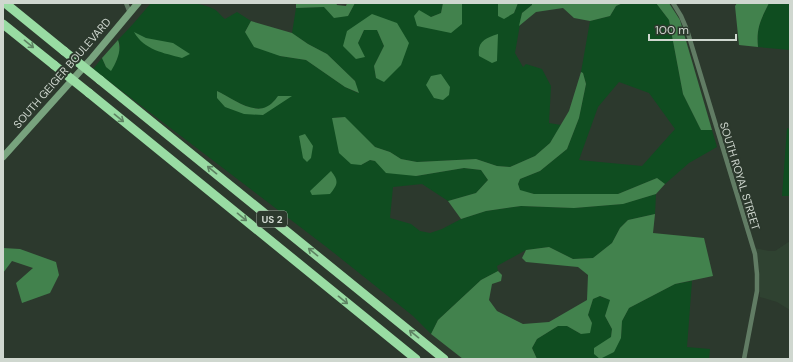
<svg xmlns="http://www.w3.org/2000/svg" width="793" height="362" viewBox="0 0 793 362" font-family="'DM Sans',sans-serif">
  <rect width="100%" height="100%" fill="#2c392d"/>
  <!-- built -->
  <path fill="#2f4231" d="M790 241V310L777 302 760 297 759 270 754 248 769 251H775Z"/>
  <!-- green -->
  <path fill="#0f4d20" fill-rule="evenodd" d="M151 3C171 3 196 0 214 9 218 11 221 16 225 19L237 12 251 21 245 32 280 56 306 60 345 87 358 93 355 81 327 54 308 44 292 33 296 8 324 7 348 16 355 3H443L441 13 431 17 414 16 462 24V3H498V16L514 13 518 3H532V5L522 13 515 53 523 67 526 64 542 69 551 86 549 123 561 125 550 143 535 156 510 167 497 166 476 159 417 162 401 159 390 152 375 147 344 117 332 118 361 165 370 160 375 161 416 176 464 168 481 170 488 180 476 193 448 201 422 184 393 187 390 218 411 224 420 231 430 233 442 229 461 219 486 211 521 206 574 208 622 204 656 194 655 214 628 220 620 228 612 243 593 258 573 259 549 247 526 250 497 266 498 271 481 280 438 320 431 334 413 316 329 249 93 69 102 58 106 67 116 62 120 45 118 40 133 24ZM397 23 376 78 374 66 384 46 377 30H364L358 43 347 31ZM217 91C231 98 252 114 267 107 271 105 275 100 279 96L263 115 217 98Z
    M623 3H656L669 20 683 94 701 130H712L717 147 689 163 665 184 657 178 618 194H534L520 191 518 184 520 179 540 171 567 149 579 118 586 84 583 73 581 72 590 21 610 16 616 6ZM619 82 649 93 675 129 642 166 579 160 598 107Z
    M769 3H790V50L758 47C756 28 761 19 769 3Z
    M787 128 790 129V196H782Z
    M692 281 687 347 710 349 709 359H537L532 348 537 339 558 326H567L581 334 592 323 588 315 593 299 599 296 611 300 605 316 612 329 611 337 621 338 622 321 629 308 675 284Z"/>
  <!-- forest -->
  <path fill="#42824d" d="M296 3H336L337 5 346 6 347 3H355L348 16 334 18 324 7 296 8Z
    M443 3H462V24L451 33 417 26 414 16 419 10 431 17 441 13Z
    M498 3H518L514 13 504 19 498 16Z
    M532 3H623L616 6 610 16 590 21 574 18 563 8 536 12 519 26 522 13 532 5Z
    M656 3H669L680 20 712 130H701L683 94 669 20Z
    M737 3H769C761 19 756 28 758 47L739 45 735 6Z
    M372 14 397 23 409 43 401 65 384 82 376 78 374 66 384 46 377 30H364L358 43 365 57 356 59 343 46 347 31Z
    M251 21 292 33 308 44 327 54 355 81 359 93 345 87 306 60 280 56 254 47 245 32Z
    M134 32 146 38 173 43 190 54 182 58C164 53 144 50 134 32Z
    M498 34 497 61 492 63 479 56C477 41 486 38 498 34Z
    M118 40C122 50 117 61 111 71L106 67 102 58Z
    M581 72 583 73 586 84 579 118 567 149 540 171 520 179 518 184 520 190 534 194H618L657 178 665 184 656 194 623 204 574 208 521 206 486 211 461 219 448 201 476 193 488 180 481 170 464 168 416 176 386 173 375 161 370 160 361 165 351 164 339 153 332 118 345 117 375 147 390 152 401 159 417 162 476 159 497 166 510 167 535 156 550 143 569 111Z
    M441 74 450 87 449 95 443 100 434 98 426 85 431 76Z
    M217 91C230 97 252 114 266 107 271 105 275 100 278 96H292L263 115 244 114 225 107 217 98Z
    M305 134 313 146 311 158 307 162 303 158 299 136Z
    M331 171C339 181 338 184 330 194L312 195 310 191Z
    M655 214 653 233 704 238 713 276 675 284 629 308 622 321 621 338 614 352 600 359 594 354V348L611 337 612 329 605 316 610 300 600 296 593 299 588 315 592 323 590 333 581 334 567 326H558L537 339 532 348 537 359H463L431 334 438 320 481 280 498 271 502 275 501 281 492 284 489 300 497 311 523 324 549 322 587 300 588 275 578 267 526 262 522 258 526 250 549 247 573 259 593 258 612 243 620 228 628 220Z
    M3 248 20 249 56 262 59 275 50 293 22 303 16 283 33 268 12 261 3 273Z"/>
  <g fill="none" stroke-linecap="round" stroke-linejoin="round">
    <!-- street -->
    <path stroke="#617c64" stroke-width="4.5" d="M126 3 130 13
      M673 3 681 16 687 30 755 254 757 274V291L744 359"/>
    <!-- secondary -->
    <path stroke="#78a37e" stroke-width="7" d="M3 157 92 58 138 3"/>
    <!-- highway -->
    <path stroke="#99dca3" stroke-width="9" d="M5 3 64 51
      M3 24 54 65
      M100 80 444 359
      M89 93 416 359"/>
    <!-- highway-bridge -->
    <path stroke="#99dca3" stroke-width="9" d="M64 51 100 80
      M54 65 89 93"/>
  </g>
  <!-- one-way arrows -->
  <defs><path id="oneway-shaft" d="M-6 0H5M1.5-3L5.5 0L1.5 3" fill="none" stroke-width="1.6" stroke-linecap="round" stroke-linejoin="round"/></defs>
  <g stroke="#5d8262">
    <use href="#oneway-shaft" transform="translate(29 44) rotate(39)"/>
    <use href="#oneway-shaft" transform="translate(119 118) rotate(39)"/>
    <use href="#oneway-shaft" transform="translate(212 170) rotate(-141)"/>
    <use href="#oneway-shaft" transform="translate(242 217) rotate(39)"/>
    <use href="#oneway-shaft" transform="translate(313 252) rotate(-141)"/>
    <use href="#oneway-shaft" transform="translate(343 300) rotate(39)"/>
    <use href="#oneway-shaft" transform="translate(414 334) rotate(-141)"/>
  </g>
  <g text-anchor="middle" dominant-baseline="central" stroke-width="4" stroke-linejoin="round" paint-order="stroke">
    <!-- shield labels -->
    <rect fill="#2c392d" stroke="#9ea89e" stroke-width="1" x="257" y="211" width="30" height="16" rx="3"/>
    <g font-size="10" font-weight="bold" fill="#cfd7cf">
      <text x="272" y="219">US 2</text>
    </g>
    <!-- street labels -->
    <g font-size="11" fill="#cfd7cf" stroke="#2c392d">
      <text transform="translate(62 73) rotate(-49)">SOUTH GEIGER BOULEVARD</text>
      <text transform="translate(740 176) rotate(73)">SOUTH ROYAL STREET</text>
    </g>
  </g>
  <!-- border -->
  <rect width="793" height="362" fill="none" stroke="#cfd7cf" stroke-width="8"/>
  <!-- scale -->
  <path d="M649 34v6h87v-6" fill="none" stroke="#cfd7cf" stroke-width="2"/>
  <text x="655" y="34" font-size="12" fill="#cfd7cf" stroke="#2c392d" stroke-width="3" paint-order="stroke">100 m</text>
</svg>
